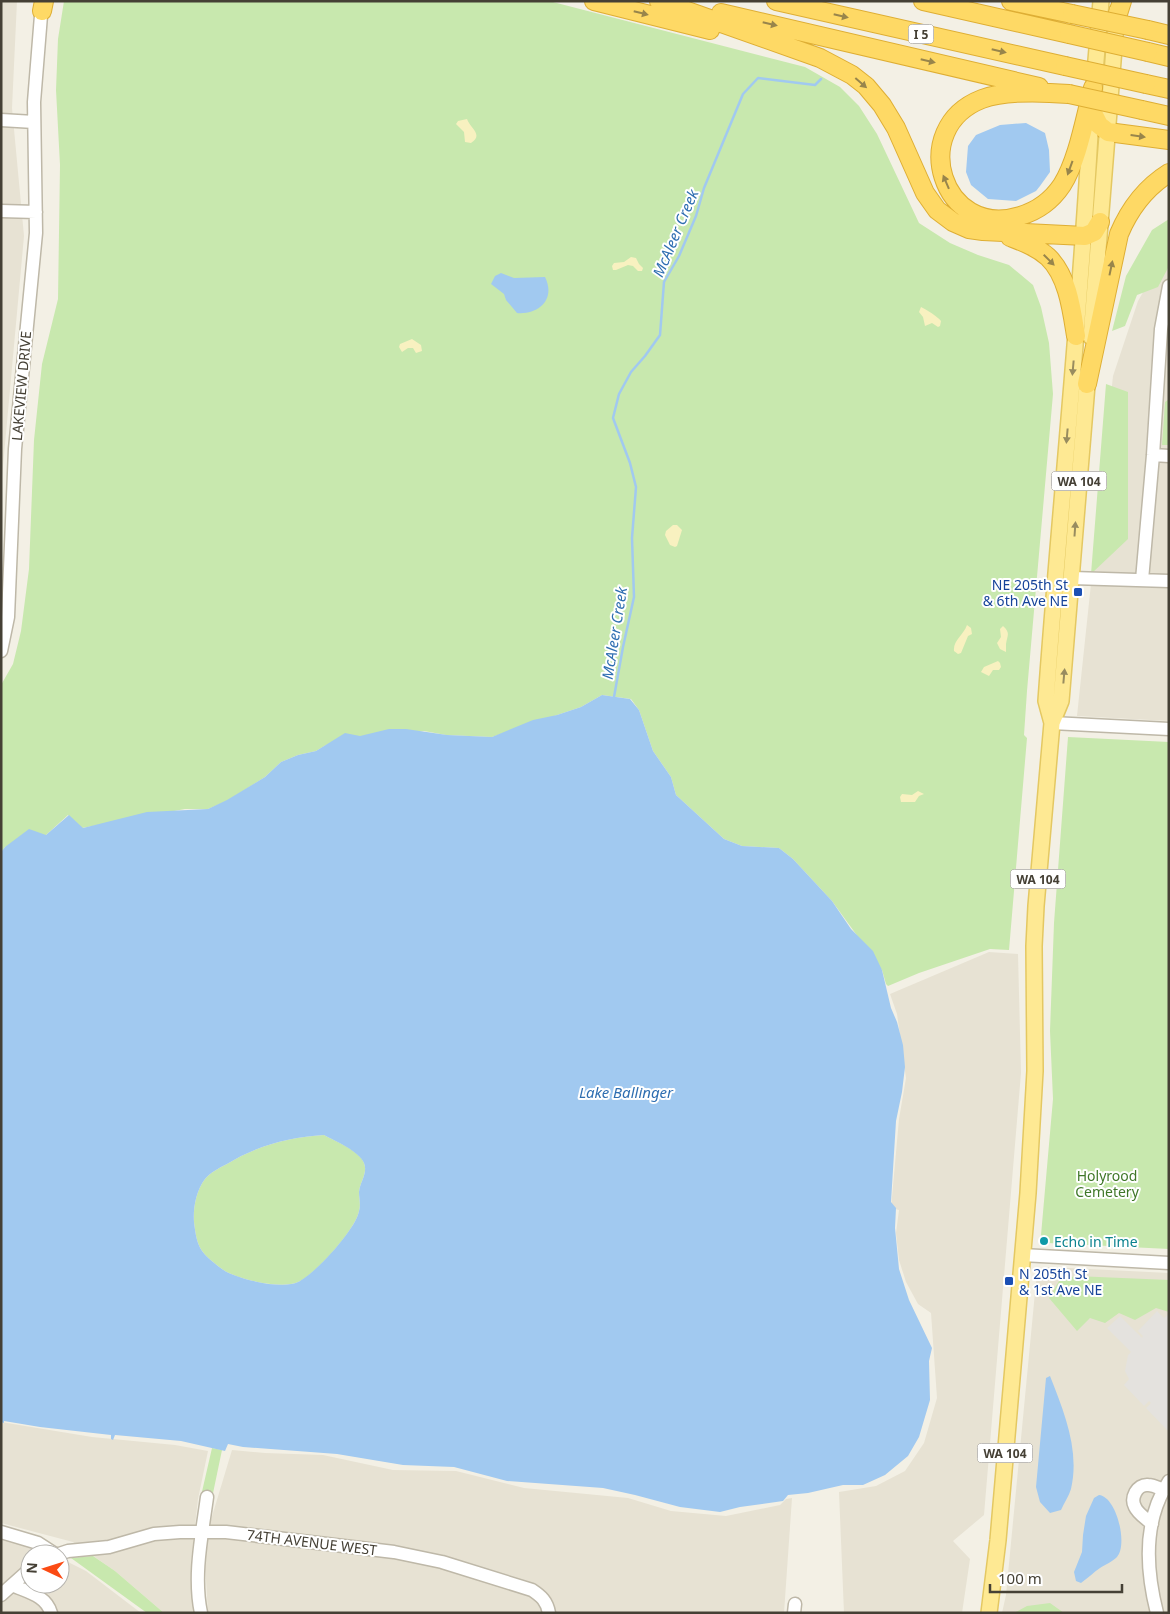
<svg xmlns="http://www.w3.org/2000/svg" width="1170" height="1614" viewBox="0 0 1170 1614" font-family="'Noto Sans',sans-serif">
  <rect width="100%" height="100%" fill="#f3f0e5"/>
  <!-- residential -->
  <path fill="#e7e2d3" d="M1 1H17L12 108 24 236 1 488Z
    M1169 253V721L1077 716 1113 376 1138 301 1164 256Z
    M989 952 1018 954 1021 1073 984 1515 953 1541 970 1559 962 1613H844L839 1492 876 1486 905 1471 924 1443 937 1398 931 1313 918 1304 906 1282 899 1260 896 1233 899 1210 891 1208 899 1119 906 1078 897 1014 890 994Z
    M1049 1267 1169 1273V1613H1002L1006 1595 1036 1282 1040 1271 1044 1268Z
    M1 1422 92 1437 175 1445 208 1451 198 1499 191 1561 193 1613H164L115 1571 73 1542 1 1523Z
    M232 1450 265 1453 323 1455 393 1470 456 1471 524 1488 628 1498 671 1511 726 1516 780 1505 786 1499 792 1498 784 1613H208L205 1563 210 1523Z
    M1 1535 53 1554H30V1584H60V1558L86 1571 141 1613H1Z"/>
  <!-- green -->
  <path fill="#c8e8ae" d="M64 1H549L805 67 840 87 859 106 877 134 919 223 950 243 978 255 1009 265 1033 285 1041 307 1049 343 1053 394 1027 691 1024 735 1027 738 1009 950 990 949 919 973 888 986 886 984 882 970 832 901 793 859 779 848 742 846 724 839 676 795 671 777 653 751 639 710 631 699 602 695 581 707 492 737 446 735 424 731 345 741 326 745 316 751 298 755 281 762 265 777 227 801 208 809H185L82 828 68 815 46 835 5 847 1 852V685L13 664 21 631 29 569 34 440 42 364 58 299 60 165 56 90 58 39Z
    M1169 219V266L1158 287 1137 295 1125 326 1112 331 1126 276 1152 230Z
    M1106 384 1128 392V539L1091 574Z
    M1169 399V445H1162L1165 402Z
    M1068 737 1169 742V1249L1048 1243 1041 1235 1053 1099 1050 1031 1054 923Z
    M324 1135C335 1141 360 1151 364 1163 368 1173 360 1182 359 1192 359 1198 361 1205 359 1211 356 1229 315 1275 298 1282 282 1290 235 1279 222 1269 201 1253 197 1249 194 1222 193 1208 196 1191 205 1179 211 1172 219 1168 227 1164 256 1146 290 1137 324 1135Z
    M1075 1276 1169 1280V1312L1156 1308 1135 1320 1119 1313 1105 1323 1090 1318 1077 1331 1049 1298 1059 1281Z
    M212 1448 222 1450 212 1498 201 1496Z
    M93 1556 115 1571 164 1613H147L71 1558Z
    M1050 1603 1064 1613H1014L1027 1606Z"/>
  <!-- sand -->
  <path fill="#f8f1c0" d="M467 119C470 128 484 135 471 143L465 142 464 132 456 124 458 121Z
    M631 257 636 258 639 264 643 268 642 271H638L633 266 628 265 616 270H613L612 266 614 263 624 262Z
    M921 307C927 310 937 316 941 321L940 326 938 327 932 323 925 326 923 317 919 312Z
    M412 339 421 345 422 351 416 353 413 348H408L402 352 399 347 400 344Z
    M673 525H677L682 530 677 546 675 547 670 545 665 535 666 531Z
    M967 625 971 628 972 634 968 636 961 653 958 654 954 651C953 640 963 636 967 625Z
    M1003 626C1011 633 1007 636 1006 644 1006 647 1006 649 1006 652L1000 649 997 643 1001 637 1000 629Z
    M998 661 1000 663 1001 667 999 670H993L989 676 981 672 984 667Z
    M918 791 924 794 919 796 915 802H901L900 797 902 794 912 795Z"/>
  <!-- parking -->
  <path fill="#e4e2de" d="M1157 1311 1164 1318 1169 1314V1432L1146 1408 1151 1403 1149 1401 1144 1406 1124 1385 1129 1379 1125 1371 1128 1355 1131 1352 1107 1328 1120 1316 1142 1338 1143 1336 1138 1331Z"/>
  <!-- water -->
  <path fill="#a1c9f0" fill-rule="evenodd" d="M1026 123 1045 133 1049 150 1050 172 1040 186 1036 191 1016 201 988 199 971 185 966 172 968 146 976 135 1000 125Z
    M501 273 514 278 545 277C556 299 539 315 517 313L506 300 504 294 491 284 495 276Z
    M602 695 630 699 639 710 653 751 671 777 676 795 724 839 742 846 779 848 793 859 832 901 851 929 873 951 882 970 891 1008 897 1022 903 1045 905 1067 902 1092 896 1121 891 1202 896 1208 895 1228 899 1269 909 1300 932 1348 929 1361 930 1400 919 1437 908 1456 885 1475 863 1485H843L808 1493 788 1495 783 1501 740 1507 720 1512 680 1507 635 1495 603 1488 507 1481 454 1467 403 1465 337 1454 243 1447 228 1444 225 1451 181 1441 115 1435 113 1440 111 1439V1435L40 1427 4 1421V1423L1 1422V852L5 847 29 829 46 835 69 815 83 828 147 812 208 809 227 800 265 777 281 762 298 755 316 751 345 733 360 736 389 729H406L447 735 492 737 533 720 557 715 581 707ZM324 1135C335 1141 359 1151 364 1163 368 1173 360 1182 359 1192 359 1198 361 1205 359 1211 356 1229 315 1274 298 1282 283 1290 235 1279 222 1269 201 1253 197 1249 194 1222 193 1208 196 1191 205 1179 211 1172 219 1168 227 1164 256 1146 290 1137 324 1135Z
    M1050 1376C1064 1412 1080 1450 1071 1489 1069 1496 1064 1503 1061 1510L1050 1513 1040 1502 1036 1487 1046 1378Z
    M1099 1495C1117 1497 1128 1545 1117 1557 1113 1561 1105 1565 1100 1568 1094 1572 1088 1578 1081 1583L1076 1581 1074 1572 1082 1552 1083 1535 1086 1516 1094 1498Z"/>
  <g fill="none" stroke-linecap="round" stroke-linejoin="round">
    <!-- stream -->
    <path stroke="#a1c9f0" stroke-width="2.5" d="M614 697 623 647 634 597 632 538 636 487 630 463 613 418 619 394 631 372 645 356 660 335 664 282 679 256 696 216 704 188 743 94 758 78 815 85 821 79"/>
    <defs>
      <path id="minor" d="M1 120 34 122
        M1 211 36 212
        M1153 455 1169 456
        M1072 578 1169 581
        M1142 580 1153 455 1161 329 1169 286
        M1 651 8 617 15 449 36 233 34 102 42 3
        M1052 723 1169 729
        M1022 1255 1169 1263
        M1152 1524C1147 1519 1138 1514 1135 1507 1130 1498 1137 1484 1148 1485 1153 1485 1159 1488 1164 1490
        M1 1532 38 1543 55 1554
        M59 1554 68 1551 109 1547 154 1534 180 1532H226L394 1552 442 1562 532 1590C541 1596 547 1601 549 1613
        M12 1585C27 1592 46 1595 51 1613
        M1 1595 30 1569
        M201 1613C193 1575 202 1535 207 1497
        M794 1613 795 1604
        M1157 1613C1146 1570 1143 1520 1169 1481"/>
      <path id="major" d="M1094 84 1101 1
        M1091 337 1117 11
        M1052 723 1046 701C1060 505 1081 310 1091 115
        M989 1613 998 1540 1028 1193 1035 1071 1034 946 1036 906 1052 723 1061 701 1088 373"/>
      <path id="highway" d="M594 1 710 30
        M659 1 820 58 852 75 866 86 882 105 896 128 925 193 937 210 953 222 969 229 983 231 1085 236 1094 232 1100 222
        M776 1 1065 66
        M923 1 1069 34
        M1011 1 1072 14
        M42 11 44 1
        M721 13 1039 87
        M1116 20 1122 1
        M1148 30 1169 35
        M1148 52 1169 57
        M1146 84 1169 89
        M1069 94C1044 92 1006 90 982 99 907 128 942 240 1020 216 1037 211 1052 200 1062 185 1078 160 1085 117 1093 88
        M1142 110 1169 116
        M1092 111 1099 125 1108 132 1169 140
        M1010 237C1023 242 1037 247 1048 257 1068 276 1072 311 1076 336
        M1087 384 1119 234C1130 208 1145 188 1169 173"/>
    </defs>
    <!-- minor casing -->
    <use href="#minor" stroke="#beb8a8" stroke-width="15"/>
    <!-- major casing -->
    <use href="#major" stroke="#e4c862" stroke-width="18"/>
    <!-- highway casing -->
    <use href="#highway" stroke="#deae34" stroke-width="20"/>
    <!-- minor -->
    <use href="#minor" stroke="#fff" stroke-width="12"/>
    <!-- major -->
    <use href="#major" stroke="#fee993" stroke-width="15"/>
    <!-- highway -->
    <use href="#highway" stroke="#fed965" stroke-width="18"/>
    <defs>
      <path id="highway-bridge" d="M1072 14 1148 30
        M1069 34 1148 52
        M1065 66 1146 84
        M1069 94 1142 110"/>
    </defs>
    <!-- highway-bridge casing -->
    <use href="#highway-bridge" stroke="#deae34" stroke-width="20" stroke-linecap="butt"/>
    <!-- highway-bridge -->
    <use href="#highway-bridge" stroke="#fed965" stroke-width="18"/>
  </g>
  <!-- one-way arrows -->
  <defs><path id="oneway-solid" d="M-6-.8H1V-3.2L6.5 0L1 3.2V.8H-6Z" transform="scale(1.25)"/></defs>
  <g fill="#98854b">
    <use href="#oneway-solid" transform="translate(641 13) rotate(14)"/>
    <use href="#oneway-solid" transform="translate(841 16) rotate(13)"/>
    <use href="#oneway-solid" transform="translate(770 24) rotate(13)"/>
    <use href="#oneway-solid" transform="translate(999 51) rotate(13)"/>
    <use href="#oneway-solid" transform="translate(928 61) rotate(13)"/>
    <use href="#oneway-solid" transform="translate(861 83) rotate(41)"/>
    <use href="#oneway-solid" transform="translate(1138 136) rotate(8)"/>
    <use href="#oneway-solid" transform="translate(1070 168) rotate(110)"/>
    <use href="#oneway-solid" transform="translate(946 182) rotate(-113)"/>
    <use href="#oneway-solid" transform="translate(1049 260) rotate(45)"/>
    <use href="#oneway-solid" transform="translate(1111 268) rotate(-78)"/>
  </g>
  <g fill="#988c5f">
    <use href="#oneway-solid" transform="translate(1073 368) rotate(95)"/>
    <use href="#oneway-solid" transform="translate(1067 436) rotate(95)"/>
    <use href="#oneway-solid" transform="translate(1075 529) rotate(-86)"/>
    <use href="#oneway-solid" transform="translate(1064 676) rotate(-85)"/>
  </g>
  <!-- markers -->
  <g fill="#1a4fb4" stroke="#fff" stroke-width="2">
    <rect x="1073" y="587" width="10" height="10" rx="2.5"/>
    <rect x="1004" y="1276" width="10" height="10" rx="2.5"/>
  </g>
  <circle fill="#0f9aa8" stroke="#fff" stroke-width="2" cx="1044" cy="1241" r="5"/>
  <g text-anchor="middle" dominant-baseline="central" stroke-width="4" stroke-linejoin="round" paint-order="stroke">
    <!-- shield labels -->
    <g fill="#fff" stroke="#7d7972" stroke-width="1">
      <rect x="908.5" y="24.5" width="25" height="19" rx="4"/>
      <rect x="1051.5" y="471.5" width="55" height="19" rx="4"/>
      <rect x="1010.5" y="869.5" width="55" height="19" rx="4"/>
      <rect x="977.5" y="1443.5" width="55" height="19" rx="4"/>
    </g>
    <g font-size="12" font-weight="bold" fill="#454035">
      <text x="921" y="34">I 5</text>
      <text x="1079" y="481">WA 104</text>
      <text x="1038" y="879">WA 104</text>
      <text x="1005" y="1453">WA 104</text>
    </g>
    <!-- street labels -->
    <g font-size="14" fill="#454035" stroke="#fff">
      <text transform="translate(21 386) rotate(-85)">LAKEVIEW DRIVE</text>
      <text transform="translate(312 1542) rotate(7)">74TH AVENUE WEST</text>
    </g>
    <!-- transit labels -->
    <g font-size="14" fill="#164399" stroke="#fff" text-anchor="end">
      <text x="1068" y="584">NE 205th St<tspan x="1068" dy="16">&amp; 6th Ave NE</tspan></text>
      <text x="1019" y="1273" text-anchor="start">N 205th St<tspan x="1019" dy="16">&amp; 1st Ave NE</tspan></text>
    </g>
    <!-- park labels -->
    <g font-size="14" fill="#3f7728" stroke="#fff">
      <text x="1107" y="1175">Holyrood<tspan x="1107" dy="16">Cemetery</tspan></text>
    </g>
    <!-- culture labels -->
    <g font-size="14" fill="#0d838f" stroke="#fff" text-anchor="start">
      <text x="1054" y="1241">Echo in Time</text>
    </g>
    <!-- water labels -->
    <g font-size="15" font-style="italic" fill="#2e6eb1" stroke="#fff">
      <text transform="translate(675 233) rotate(-67)">McAleer Creek</text>
      <text transform="translate(614 633) rotate(-81)">McAleer Creek</text>
      <text x="626" y="1092">Lake Ballinger</text>
    </g>
  </g>
  <!-- border -->
  <rect width="1170" height="1614" fill="none" stroke="#454035" stroke-width="5"/>
  <!-- north arrow -->
  <g transform="translate(45 1569) rotate(274)"><circle r="24" fill="#ffffff" stroke="#b5b3ae"/>
  <path d="M0-4L9 19L0 12L-9 19Z" fill="#fb4b14"/>
  <text y="-8" font-size="14" font-weight="bold" text-anchor="middle" fill="#454035">N</text>
  </g>
  <!-- scale -->
  <path d="M990 1584v8h132v-8" fill="none" stroke="#454035" stroke-width="2.5"/>
  <text x="998" y="1584" font-size="15" fill="#454035" stroke="#ffffff" stroke-width="4" paint-order="stroke">100 m</text>
</svg>
